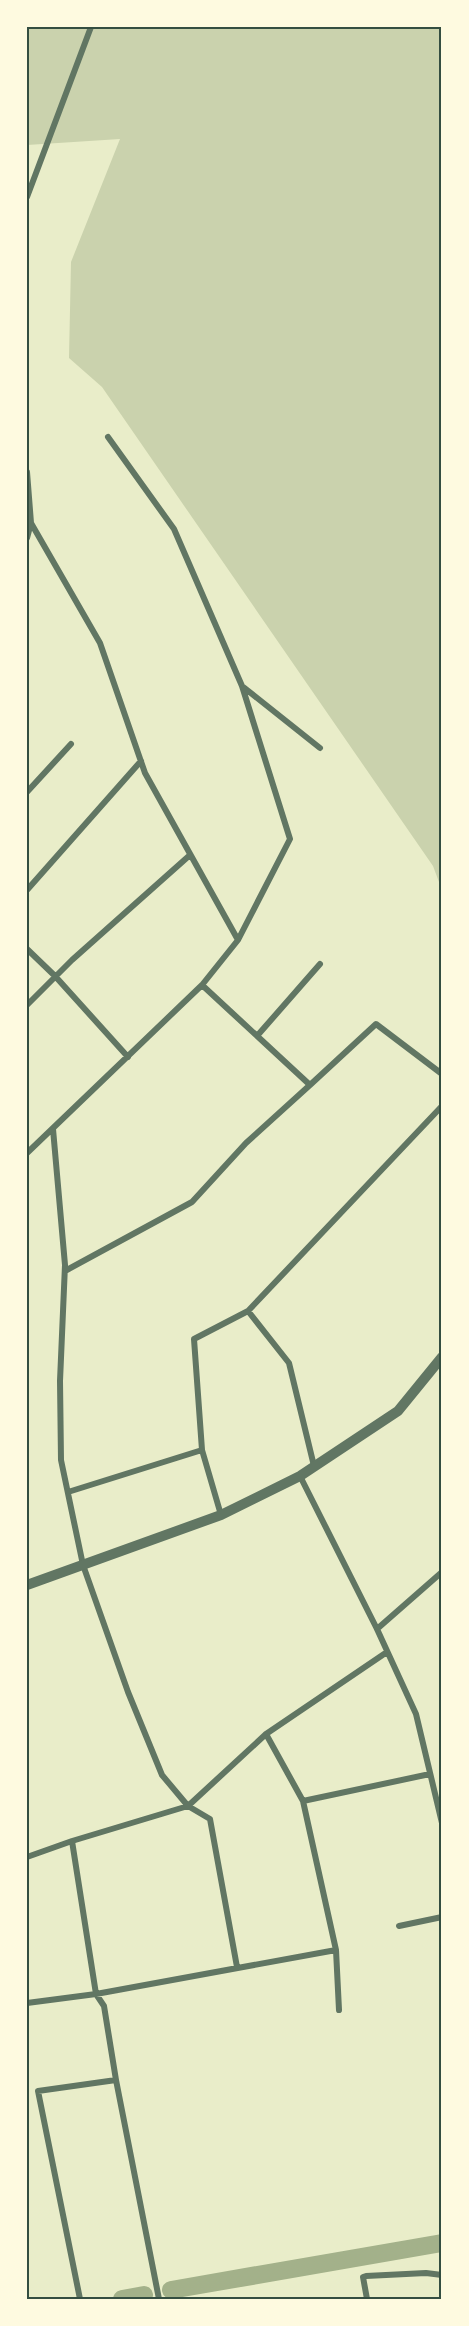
<svg xmlns="http://www.w3.org/2000/svg" width="469" height="2326" viewBox="0 0 469 2326" font-family="Helvetica,sans-serif">
  <rect width="100%" height="100%" fill="#e9edc9"/>
  <!-- green -->
  <path fill="#cad2ad" d="M27 27H442V890L433 866 102 387 69 358 71 262 120 139 27 145Z"/>
  <g fill="none" stroke-linecap="round" stroke-linejoin="round">
    <!-- canal -->
    <path stroke="#a3b18a" stroke-width="18" d="M171 2290 442 2243
      M122 2299 144 2295"/>
    <!-- minor -->
    <path stroke="#617663" stroke-width="6" d="M27 197 91 27
      M108 437 174 529 242 686 290 839 238 940
      M27 472 31 523
      M27 538 31 523 100 643 145 773 238 940 202 985 310 1085 376 1024 442 1074
      M242 686 320 748
      M27 792 71 744
      M27 890 141 761
      M27 949 55 976 128 1057
      M27 1005 72 960 190 855
      M257 1036 320 964
      M53 1129 65 1265 60 1381 61 1460 83 1565 128 1692 162 1775 188 1806 210 1819 237 1967
      M27 1153 202 985
      M65 1271 192 1202 246 1143 310 1085
      M248 1311 442 1106
      M202 1450 194 1339 248 1311 289 1363 314 1466
      M300 1476 377 1629 416 1714 442 1823
      M68 1492 202 1450 221 1515
      M377 1629 442 1572
      M303 1801 430 1774
      M27 1857 72 1841
      M399 1926 442 1917
      M336 1950 339 2010
      M27 2003 96 1994 336 1950 303 1801 266 1734
      M80 2299 38 2091 116 2080
      M159 2299 116 2080 104 2006 96 1994 72 1841 188 1806 266 1734 387 1652
      M367 2299 363 2277 366 2276 426 2273 442 2275"/>
    <!-- tertiary -->
    <path stroke="#617663" stroke-width="10" d="M27 1585 221 1515 300 1476 398 1411 442 1357"/>
  </g>
  <!-- border -->
  <rect width="469" height="2326" fill="none" stroke="#fefae0" stroke-width="57"/>
  <rect x="28" y="28" width="412" height="2270" fill="none" stroke="#344e41" stroke-width="2"/>
</svg>
